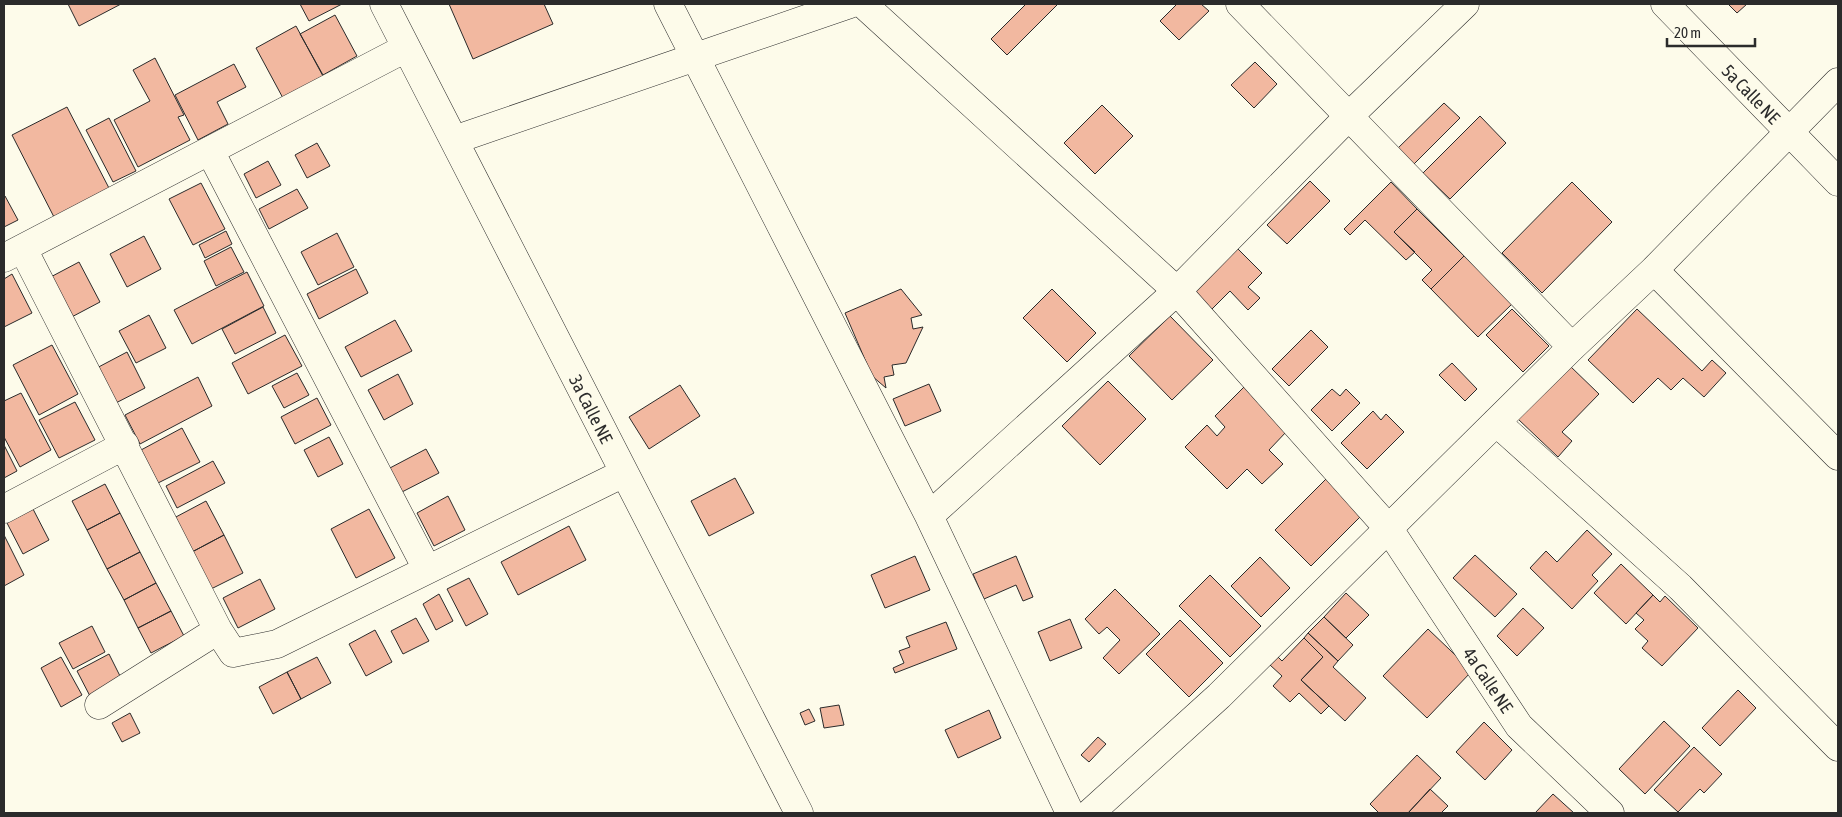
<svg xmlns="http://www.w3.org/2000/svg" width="1842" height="817" viewBox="0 0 1842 817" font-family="'Asap Condensed',sans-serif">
  <rect width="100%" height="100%" fill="#fdfbea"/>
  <!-- building -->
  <path fill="#f2b8a0" stroke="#2b2b2b" d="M68 4H121L79 26Z
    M300 4H342L309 21Z
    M449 4H544L553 24 473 59Z
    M1026 4H1058L1007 55 991 39Z
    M1177 4H1201L1209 11 1179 40 1160 21Z
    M1728 4H1747L1737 13Z
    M335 15 357 56 323 75 300 34Z
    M296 26 324 78 284 100 256 48Z
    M155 58 184 115 178 117 190 140 138 167 114 120 150 101 133 70Z
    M1255 62 1277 84 1254 108 1231 85Z
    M234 64 246 87 217 102 228 124 198 140 175 95Z
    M1444 103 1460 118 1412 166 1396 150Z
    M1102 105 1133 136 1095 174 1064 143Z
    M67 107 110 190 55 219 12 135Z
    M1480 116 1506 143 1450 199 1423 173Z
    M109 118 136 171 113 182 86 130Z
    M317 143 330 166 307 178 295 155Z
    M268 161 281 185 256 198 244 174Z
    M1310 181 1330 201 1287 244 1267 225Z
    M1391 182 1417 209 1394 232 1415 252 1406 260 1365 220 1350 235 1344 229Z
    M1572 182 1612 222 1542 293 1502 253Z
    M201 183 225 229 193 245 169 199Z
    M297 189 308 208 269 229 259 209Z
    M5 196 18 220 4 227V197Z
    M1417 209 1464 256 1431 289 1422 280 1432 270 1394 232Z
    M226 231 232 244 205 258 199 245Z
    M337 233 354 267 318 285 301 252Z
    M144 236 161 269 127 287 110 254Z
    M231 247 244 272 216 286 204 261Z
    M1237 248 1262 273 1248 287 1260 298 1248 310 1230 291 1210 311 1192 293Z
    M1464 256 1512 304 1478 337 1431 289Z
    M79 262 100 302 66 320 45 280Z
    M356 269 368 293 319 319 307 294Z
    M247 272 264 306 192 344 174 310Z
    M12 274 32 313 4 327V279Z
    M901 289 922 315 911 318 913 329 923 327 906 363 892 365 894 375 884 377 886 388 872 376 845 313Z
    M1052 289 1096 333 1067 362 1023 318Z
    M263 307 276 333 235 354 222 329Z
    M1512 309 1549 346 1523 372 1486 335Z
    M1637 309 1702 371 1712 360 1726 373 1704 397 1683 378 1671 390 1658 378 1633 403 1588 360Z
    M149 315 166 348 136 363 119 331Z
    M1170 316 1213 360 1172 400 1129 356Z
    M395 320 412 351 361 377 345 347Z
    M1311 330 1328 347 1289 386 1272 369Z
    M285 335 302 366 248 394 232 363Z
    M52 345 78 394 39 415 13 365Z
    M127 352 145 388 110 406 91 371Z
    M1452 363 1477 389 1465 401 1439 375Z
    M1569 365 1599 394 1562 432 1572 441 1558 457 1518 419Z
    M297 373 309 395 284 408 272 386Z
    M398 374 413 404 384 420 368 390Z
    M198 377 212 406 140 444 125 415Z
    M1108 381 1146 419 1100 465 1062 426Z
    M929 384 941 411 905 426 893 399Z
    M680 385 700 416 649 449 629 417Z
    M1244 387 1287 431 1269 450 1283 464 1262 484 1247 469 1227 489 1185 447 1207 425 1217 436 1225 427 1215 416Z
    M1332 389 1340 396 1346 389 1360 403 1332 431 1311 410Z
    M21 393 51 450 20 467 4 437V401Z
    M317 398 331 425 295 444 281 417Z
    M75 402 95 440 59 458 39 420Z
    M1373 411 1381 420 1386 414 1404 432 1367 469 1341 443Z
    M182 428 200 462 158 483 141 450Z
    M329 437 343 464 318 477 304 450Z
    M4 445 17 471 4 478Z
    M426 449 439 473 400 493 388 469Z
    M213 461 225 483 177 508 166 486Z
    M735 478 754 513 709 536 691 501Z
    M1326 479 1362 515 1311 566 1275 530Z
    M105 484 120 513 87 530 72 501Z
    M448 496 465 530 434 546 417 513Z
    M206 501 224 535 192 552 174 518Z
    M33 509 49 540 23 554 7 523Z
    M369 509 395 558 356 578 331 529Z
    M120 513 140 552 107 569 87 530Z
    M569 526 586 560 518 595 501 562Z
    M1587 530 1612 554 1592 575 1598 581 1572 609 1530 568 1546 551 1557 562Z
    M4 535 24 575 4 586Z
    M224 535 243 573 211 589 192 552Z
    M140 552 156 583 124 600 107 569Z
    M1475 555 1517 594 1495 617 1453 578Z
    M915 556 930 590 885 608 871 575Z
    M1016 556 1033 597 1023 601 1016 585 984 599 973 574Z
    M1260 557 1290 588 1261 617 1231 586Z
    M1621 564 1653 595 1626 624 1594 593Z
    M1210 575 1261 626 1230 657 1179 606Z
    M469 578 488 614 466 626 447 589Z
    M260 579 275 609 238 628 223 598Z
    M156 583 171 611 138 628 124 600Z
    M1115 589 1160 634 1119 674 1103 658 1120 640 1107 627 1099 634 1085 619Z
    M1346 593 1369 615 1346 638 1324 617Z
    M439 594 453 621 436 630 423 604Z
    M1653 595 1660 602 1665 596 1698 628 1662 666 1642 648 1648 641 1635 629 1644 620 1636 613Z
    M1523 608 1544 628 1517 656 1497 636Z
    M171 611 184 636 151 653 138 628Z
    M1324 617 1353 645 1338 661 1308 633Z
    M416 618 429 641 403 654 391 631Z
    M1070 619 1082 648 1050 661 1038 632Z
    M1180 620 1223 663 1189 697 1146 654Z
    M946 622 957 649 895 673 893 668 904 663 899 651 910 647 906 637Z
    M92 626 105 652 73 669 59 643Z
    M1428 629 1472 671 1427 718 1383 676Z
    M375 630 392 662 366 676 349 644Z
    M1308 633 1338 661 1333 667 1366 698 1345 721 1301 680 1323 657 1304 638Z
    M1304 638 1323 657 1301 680 1329 706 1321 714 1299 693 1290 702 1273 686 1282 676 1270 665 1278 657 1282 661Z
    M109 654 123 682 91 698 77 671Z
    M61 657 82 695 61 707 41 668Z
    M317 657 331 683 301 699 287 672Z
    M287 672 301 699 273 714 259 687Z
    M1738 690 1756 708 1720 746 1702 728Z
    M839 705 844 725 824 728 820 708Z
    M809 709 815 721 805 725 800 713Z
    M989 710 1001 738 958 758 945 730Z
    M130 713 140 733 122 742 112 723Z
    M1664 721 1690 746 1645 794 1619 769Z
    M1484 722 1512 750 1485 780 1456 752Z
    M1098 737 1106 744 1089 762 1081 755Z
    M1694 747 1722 774 1704 793 1700 789 1678 812 1654 790Z
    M1417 755 1441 778 1408 813H1379L1370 804Z
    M1430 789 1448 806 1441 813H1408Z
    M1553 794 1574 813H1535Z"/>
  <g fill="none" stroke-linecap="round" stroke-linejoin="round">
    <defs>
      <path id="minor" d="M384 4 799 813
        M668 4 929 516 1070 813
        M863 4 1177 291 1389 529 1519 726 1610 813
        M1240 4 1572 347
        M1665 4 1838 182
        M454 140 850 4
        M210 151 427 569
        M23 249 218 630 233 653 277 644 624 473
        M4 258 406 48
        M1654 270 1838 456
        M1496 422 1680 587 1838 747
        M4 509 125 445
        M929 516 1177 291 1349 116 1465 4
        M99 705 218 630
        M1090 813 1219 696 1572 347 1654 270 1838 82"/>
    </defs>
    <!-- minor casing -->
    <use href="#minor" stroke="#2b2b2b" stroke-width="29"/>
    <!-- minor -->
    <use href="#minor" stroke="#fdfbea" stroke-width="28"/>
  </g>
  <g text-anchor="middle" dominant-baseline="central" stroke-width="4" stroke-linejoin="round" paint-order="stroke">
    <!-- street labels -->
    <g font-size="18" fill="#2b2b2b" stroke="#fdfbea">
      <text transform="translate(1751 94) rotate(46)">5a Calle NE</text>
      <text transform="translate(591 409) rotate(63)">3a Calle NE</text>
      <text transform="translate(1488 680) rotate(56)">4a Calle NE</text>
    </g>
  </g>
  <!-- border -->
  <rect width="1842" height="817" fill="none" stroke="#2b2b2b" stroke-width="10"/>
  <!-- scale -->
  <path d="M1667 38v8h88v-8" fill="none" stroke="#2b2b2b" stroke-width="2.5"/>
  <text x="1674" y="38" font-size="15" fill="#2b2b2b" stroke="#fdfbea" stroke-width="4" paint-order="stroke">20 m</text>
</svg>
